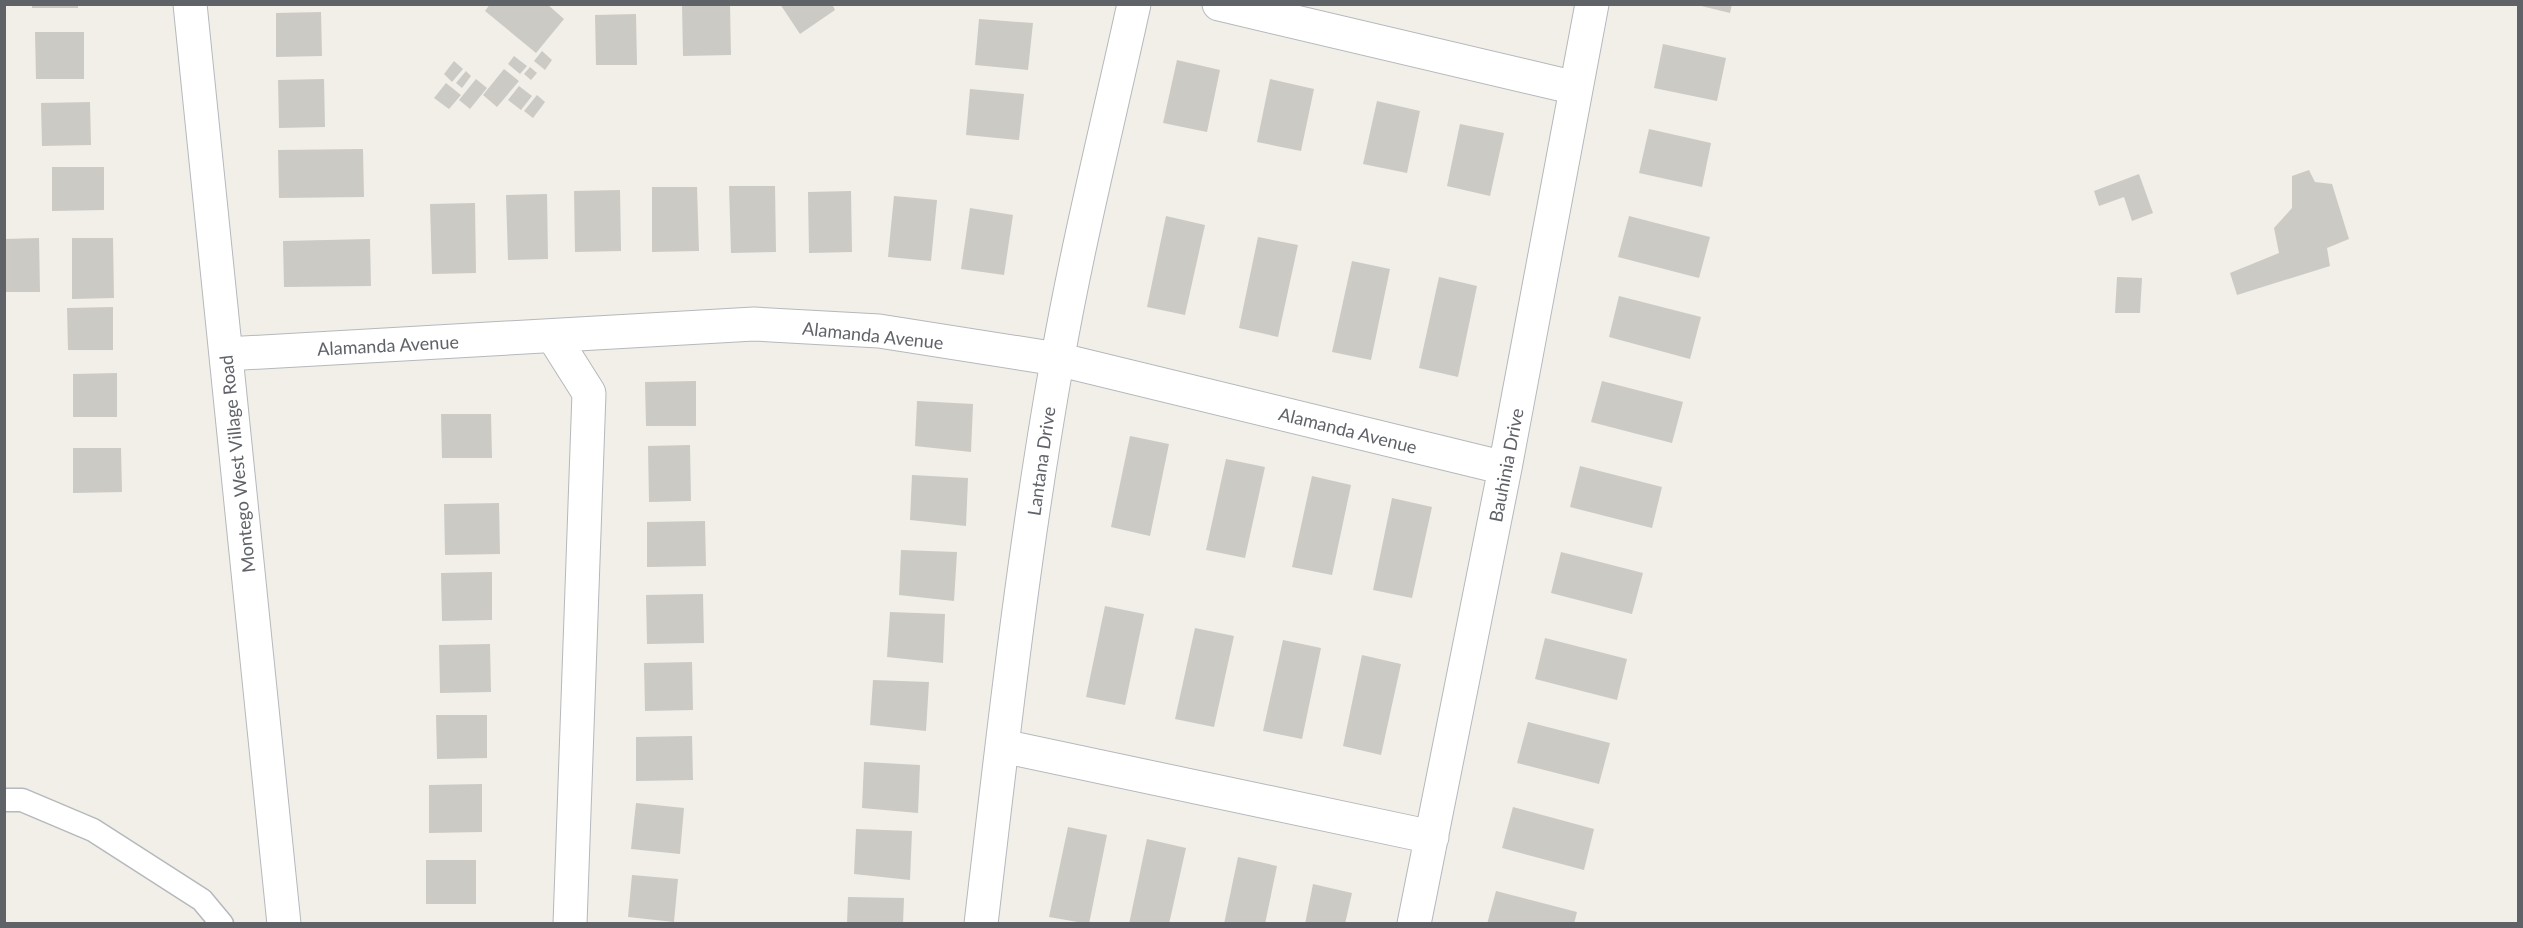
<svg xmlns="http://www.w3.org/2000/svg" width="2523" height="928" viewBox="0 0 2523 928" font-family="Lato,sans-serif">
  <rect width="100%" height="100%" fill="#f1efe8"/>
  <!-- building -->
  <path fill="#cccac5" d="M32 4H78V8H32Z
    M490 4H547L564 19 536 53 485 11Z
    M682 4H730L731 55 683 56Z
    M780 4H832L835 10 800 34Z
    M1693 4H1732L1730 13Z
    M321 12 322 56 276 57V13Z
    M636 14 637 65H596L595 15Z
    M979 19 1033 23 1028 70 975 65Z
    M35 32H84V79H36Z
    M1663 44 1726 58 1717 101 1654 88Z
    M542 51 552 60 545 70 534 61Z
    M514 56 527 66 520 74 508 64Z
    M1177 60 1220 70 1207 132 1163 123Z
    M454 61 463 69 452 82 444 74Z
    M530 67 537 73 531 80 524 74Z
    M504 69 519 81 497 107 483 95Z
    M466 71 471 76 462 88 456 83Z
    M324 79 325 127 279 128 278 80Z
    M476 79 487 88 470 109 459 100Z
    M1270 79 1314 89 1301 151 1257 142Z
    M446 83 461 95 449 109 434 98Z
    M519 86 532 96 521 110 508 100Z
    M970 89 1024 94 1019 140 966 135Z
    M537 95 545 102 533 118 524 111Z
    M1377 101 1420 111 1407 173 1363 164Z
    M90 102 91 145 42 146 41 103Z
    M1460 124 1504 133 1490 196 1447 186Z
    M1649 129 1711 143 1702 187 1639 173Z
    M363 149 364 197 279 198 278 150Z
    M52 167H104V210L52 211Z
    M2309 170 2315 182 2332 184 2349 239 2327 248 2330 266 2237 295 2230 273 2279 253 2274 228 2292 208V176Z
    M2139 174 2153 213 2132 221 2124 197 2099 206 2094 191Z
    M729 186H775L776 252 731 253Z
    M652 187H697L699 251 652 252Z
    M620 190 621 251 575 252 574 191Z
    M851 191 852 252 809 253 808 192Z
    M547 194 548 259 508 260 506 195Z
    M894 196 937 200 931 261 888 257Z
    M475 203 476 273 432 274 430 204Z
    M970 208 1013 215 1004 275 961 269Z
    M1166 216 1205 225 1185 315 1147 307Z
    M1629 216 1710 237 1699 278 1618 257Z
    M1258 237 1298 245 1278 337 1239 328Z
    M39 238 40 292H4V239Z
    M72 238H113L114 298 72 299Z
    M370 239 371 286 284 287 283 241Z
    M1352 261 1390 269 1371 360 1332 352Z
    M1439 277 1477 286 1458 377 1419 368Z
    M2117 277 2142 278 2140 313H2115Z
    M1619 296 1701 317 1690 359 1609 337Z
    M113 307V350H68L67 308Z
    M117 373V417H73V374Z
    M696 381V426H646L645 382Z
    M1602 381 1683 402 1672 443 1591 422Z
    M917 401 973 404 971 452 915 446Z
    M441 414H491L492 458H442Z
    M1130 436 1169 444 1150 536 1111 527Z
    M690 445 691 501 649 502 648 446Z
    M73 448H121L122 492 73 493Z
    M1226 459 1265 467 1245 558 1206 550Z
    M1580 466 1662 487 1652 528 1570 507Z
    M912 475 968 478 966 526 910 520Z
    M1312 476 1351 485 1332 575 1292 567Z
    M1392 498 1432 507 1412 598 1373 590Z
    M499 503 500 554 445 555 444 504Z
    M705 521 706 566 647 567V522Z
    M901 550 957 552 954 601 899 595Z
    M1561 552 1643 573 1632 614 1551 593Z
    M492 572V620L442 621 441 573Z
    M703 594 704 643 647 644 646 595Z
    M1105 606 1144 614 1125 705 1086 697Z
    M890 612 945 614 943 663 887 657Z
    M1195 628 1234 636 1214 727 1175 719Z
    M1545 638 1627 659 1617 700 1535 679Z
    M1283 640 1321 648 1302 739 1263 731Z
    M490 644 491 692 440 693 439 645Z
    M1362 655 1401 664 1381 755 1343 746Z
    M692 662 693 710 645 711 644 663Z
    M873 680 929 682 926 731 870 725Z
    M436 715H487V758L437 759Z
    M1528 722 1610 743 1599 784 1517 763Z
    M692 736 693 780 636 781V737Z
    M864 762 920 765 918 813 862 808Z
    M482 784V832L429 833V785Z
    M636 803 684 808 680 854 631 849Z
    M1513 807 1594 829 1584 870 1502 848Z
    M1068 827 1107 835 1089 924 1049 917Z
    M856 829 912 831 910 880 854 874Z
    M1147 839 1186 848 1169 924H1129Z
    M1238 857 1277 866 1265 924H1224Z
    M426 860H476V904H426Z
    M632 875 678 879 674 922 628 917Z
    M1313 884 1352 893 1345 924H1305Z
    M1496 891 1577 912 1574 924H1487Z
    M848 897 904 898 903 924H847Z"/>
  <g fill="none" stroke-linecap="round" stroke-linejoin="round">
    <defs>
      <path id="service" d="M4 800H22L93 830 202 900 222 924"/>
      <path id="minor" d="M190 4 284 924
        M1219 4 1576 88
        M553 336 589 393 570 924
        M226 354 754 324 879 331 1057 359 1505 468
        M1002 746 1432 837
        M981 924C1003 736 1024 548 1057 362 1078 242 1108 123 1134 4
        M1414 924 1505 468 1592 4"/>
    </defs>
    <!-- service casing -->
    <use href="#service" stroke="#b5b8bc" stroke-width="25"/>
    <!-- minor casing -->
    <use href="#minor" stroke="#b5b8bc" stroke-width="35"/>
    <!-- service -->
    <use href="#service" stroke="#fff" stroke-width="22"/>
    <!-- minor -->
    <use href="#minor" stroke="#fff" stroke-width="33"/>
  </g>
  <g text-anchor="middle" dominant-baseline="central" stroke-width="4.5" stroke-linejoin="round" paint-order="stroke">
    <!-- street labels -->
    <g font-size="18" fill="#5f6368" stroke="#fff">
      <text transform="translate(873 335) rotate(6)">Alamanda Avenue</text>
      <text transform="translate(388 345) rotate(-3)">Alamanda Avenue</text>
      <text transform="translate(1348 430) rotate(14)">Alamanda Avenue</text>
      <text transform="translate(1041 461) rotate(-82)">Lantana Drive</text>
      <text transform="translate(237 464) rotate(-96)">Montego West Village Road</text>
      <text transform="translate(1506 465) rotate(-79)">Bauhinia Drive</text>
    </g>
  </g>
  <!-- border -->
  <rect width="2523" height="928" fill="none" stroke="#5f6368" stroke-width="12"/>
</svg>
